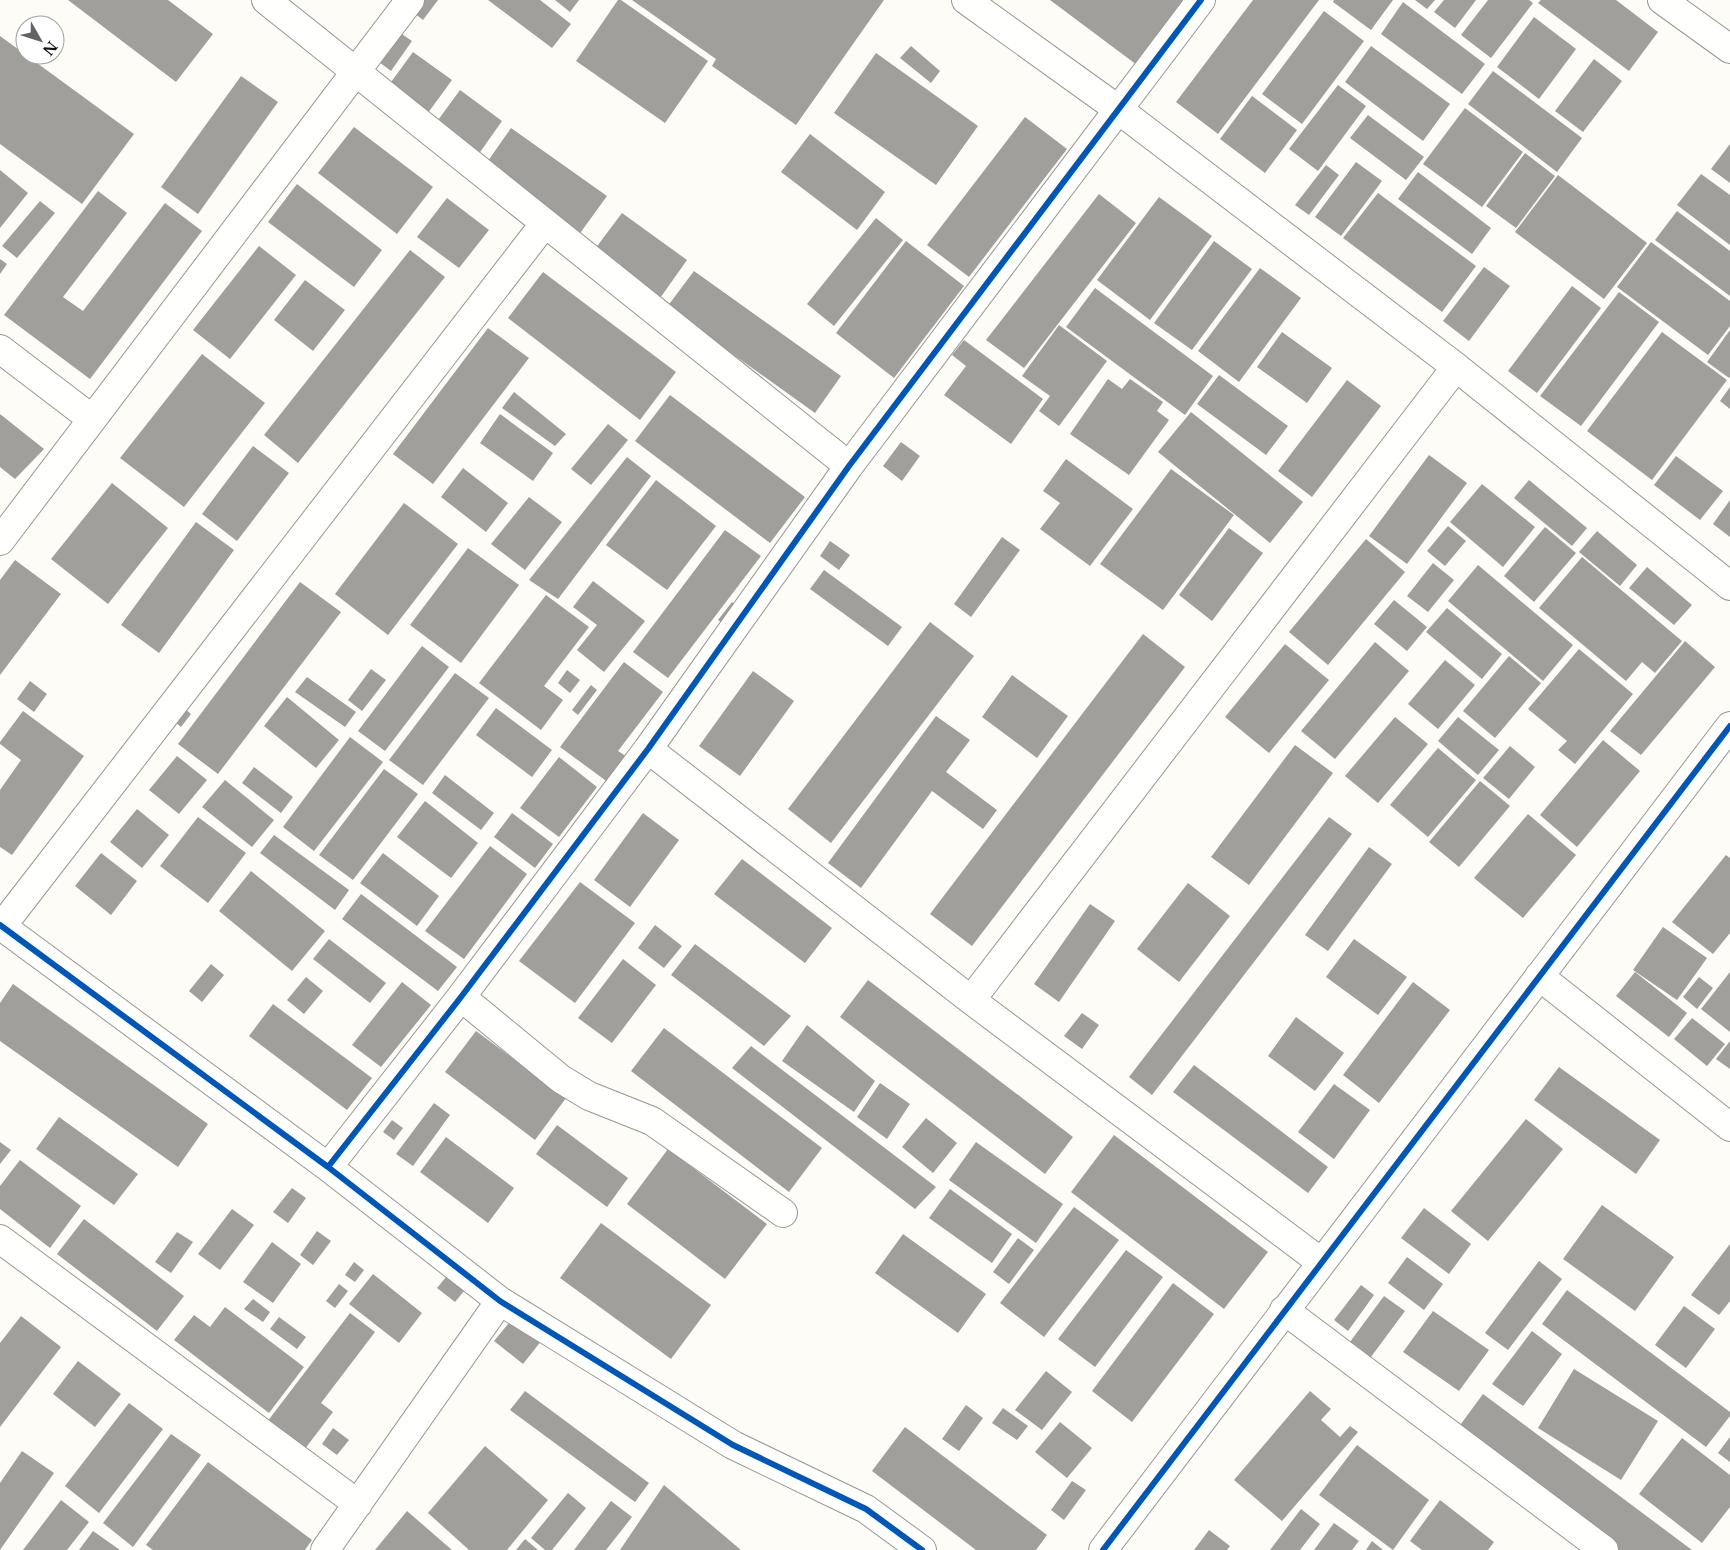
<svg xmlns="http://www.w3.org/2000/svg" width="1730" height="1550" viewBox="0 0 1730 1550" font-family="'Libre Baskerville',serif">
  <rect width="100%" height="100%" fill="#fdfcf7"/>
  <!-- building -->
  <path fill="#a19f9c" d="M68 0H168L213 34 176 82Z
    M417 0H438L423 20 410 10Z
    M488 0H540L571 24 552 48Z
    M555 0H579L570 12Z
    M618 0H621L708 61 665 123 576 61Z
    M632 0H884L796 125 712 66 716 59Z
    M1050 0H1185L1137 65Z
    M1253 0H1319L1218 134 1176 102Z
    M1334 0H1393L1371 30 1333 2Z
    M1415 0H1435L1427 9Z
    M1444 0H1476L1455 28 1434 12Z
    M1488 0H1529L1533 3 1491 58 1461 35Z
    M1541 0H1616L1658 32 1629 71 1538 3Z
    M1403 2 1485 64 1462 94 1381 34Z
    M1324 11 1364 41 1302 124 1262 94Z
    M1534 17 1576 49 1539 99 1497 67Z
    M396 30 412 41 391 71 375 59Z
    M0 36 134 134 82 204 0 144Z
    M911 46 940 71 931 83 900 58Z
    M1371 46 1450 104 1423 141 1345 82Z
    M413 52 452 80 425 117 386 89Z
    M876 53 978 126 936 185 834 113Z
    M1594 59 1622 81 1583 132 1555 111Z
    M1493 71 1582 138 1557 172 1468 104Z
    M241 76 278 102 198 214 161 187Z
    M1338 85 1366 106 1318 171 1289 149Z
    M460 90 502 121 476 158 433 127Z
    M1252 96 1297 130 1265 173 1220 139Z
    M1465 108 1523 152 1482 207 1423 164Z
    M1368 115 1424 157 1406 180 1350 138Z
    M1025 117 1067 149 969 277 927 245Z
    M354 127 433 187 397 234 318 173Z
    M511 128 607 196 578 236 483 168Z
    M810 134 885 192 857 230 781 172Z
    M1730 144V183L1711 169Z
    M1525 153 1555 176 1516 228 1486 206Z
    M1356 162 1382 181 1341 236 1315 217Z
    M1326 165 1339 175 1309 215 1295 205Z
    M0 170 28 193 0 228Z
    M1418 172 1491 228 1472 254 1398 199Z
    M1701 174 1730 195V245L1677 205Z
    M1558 175 1647 243 1604 299 1515 232Z
    M297 184 382 250 354 287 268 222Z
    M98 191 127 213 63 297 83 311 165 203 202 231 90 379 4 315Z
    M1378 193 1476 266 1442 312 1343 238Z
    M1099 194 1136 223 1024 368 986 340Z
    M1159 197 1212 236 1150 320 1097 280Z
    M447 198 489 230 459 268 417 237Z
    M40 201 55 213 17 258 2 246Z
    M1677 211 1730 251V296L1655 240Z
    M622 213 687 260 658 301 592 253Z
    M876 218 903 240 834 326 807 304Z
    M906 241 964 286 894 378 836 333Z
    M1214 241 1252 269 1192 350 1154 323Z
    M1651 242 1730 301V326L1708 355 1617 287Z
    M259 246 296 275 230 359 193 330Z
    M410 250 445 277 298 463 264 435Z
    M0 259 7 264 0 274Z
    M1484 267 1510 286 1469 341 1443 321Z
    M1260 268 1301 298 1239 382 1198 351Z
    M694 271 841 376 815 413 667 307Z
    M543 272 676 372 640 420 508 318Z
    M305 280 345 310 313 351 274 320Z
    M1572 286 1601 308 1537 393 1508 371Z
    M1095 288 1213 376 1185 415 1066 327Z
    M1619 292 1659 322 1581 426 1540 396Z
    M1059 325 1107 361 1059 426 1039 411 1050 396 1022 376Z
    M488 328 529 358 433 484 393 454Z
    M1730 330V377L1729 378 1707 362Z
    M1282 332 1332 368 1307 403 1257 367Z
    M1662 332 1727 380 1652 480 1587 431Z
    M964 340 1043 399 1011 444 944 395 966 366 952 355Z
    M202 354 265 403 184 507 120 458Z
    M1219 375 1288 426 1266 455 1197 404Z
    M1108 379 1122 389 1130 379 1163 402 1157 411 1169 420 1129 475 1070 434Z
    M1347 380 1381 406 1312 497 1278 471Z
    M1730 387V409L1720 401Z
    M514 392 566 434 555 446 502 408Z
    M670 395 805 497 770 543 635 441Z
    M1191 412 1303 502 1270 543 1158 452Z
    M0 414 44 449 15 479 0 467Z
    M500 414 553 453 533 481 480 443Z
    M608 424 628 440 591 485 571 469Z
    M901 442 920 456 902 481 883 466Z
    M253 446 289 473 237 541 202 514Z
    M1429 455 1467 483 1407 564 1369 536Z
    M1676 456 1723 491 1700 520 1654 485Z
    M627 457 651 476 558 599 529 580Z
    M1066 459 1133 509 1090 566 1040 529 1060 503 1043 491Z
    M463 468 508 503 486 532 441 497Z
    M1171 469 1234 515 1163 610 1100 564Z
    M656 480 716 526 667 590 606 545Z
    M1529 480 1587 528 1572 546 1514 498Z
    M112 483 168 528 108 604 51 559Z
    M1482 484 1535 527 1503 567 1450 522Z
    M529 497 562 522 525 570 491 544Z
    M1730 500V537L1713 524Z
    M404 503 458 544 388 635 335 594Z
    M196 522 234 550 159 653 121 625Z
    M1448 526 1466 541 1445 566 1427 551Z
    M1545 527 1576 553 1534 602 1504 576Z
    M1229 528 1263 553 1212 621 1179 595Z
    M725 530 761 556 668 678 633 652Z
    M1597 531 1637 565 1620 586 1579 552Z
    M1002 537 1020 550 971 617 954 604Z
    M1366 539 1405 572 1328 665 1289 632Z
    M830 541 850 555 839 570 820 556Z
    M468 548 519 585 461 663 410 625Z
    M1582 557 1682 641 1655 673 1642 662 1626 681 1539 608Z
    M15 560 61 594 0 675V580Z
    M1433 563 1454 580 1428 612 1407 596Z
    M1478 565 1573 645 1543 681 1448 601Z
    M1647 567 1692 605 1674 625 1629 588Z
    M824 570 902 627 888 646 810 589Z
    M593 581 645 621 604 672 577 650 597 625 573 607Z
    M300 582 341 612 218 774 178 744Z
    M546 595 589 627 544 686 563 700 541 730 479 683Z
    M1394 600 1427 627 1407 651 1374 624Z
    M732 602 742 611 729 628 718 620Z
    M1447 608 1502 654 1482 679 1426 632Z
    M930 622 974 656 831 843 788 809Z
    M1143 634 1185 667 972 946 930 914Z
    M1685 641 1715 667 1641 755 1610 731Z
    M1375 642 1409 671 1335 759 1301 731Z
    M1285 644 1329 680 1269 753 1225 717Z
    M422 646 449 667 385 751 358 731Z
    M1579 649 1633 694 1575 764 1558 750 1567 741 1528 709Z
    M1509 656 1541 683 1495 738 1463 711Z
    M1445 660 1475 685 1438 729 1408 704Z
    M624 662 663 692 618 751 629 758 609 783 560 747Z
    M371 669 386 680 362 711 348 700Z
    M567 670 580 680 570 693 558 683Z
    M753 671 794 701 740 776 699 746Z
    M455 673 489 698 423 785 389 760Z
    M1012 675 1068 716 1037 758 982 717Z
    M307 677 356 712 345 727 295 692Z
    M30 681 47 694 34 712 17 699Z
    M591 685 597 690 578 715 572 710Z
    M287 697 339 740 316 768 264 726Z
    M179 704 191 714 181 727 169 717Z
    M496 708 552 750 532 777 476 735Z
    M23 711 84 756 12 855 0 847V790L21 760 0 744V742Z
    M936 716 970 740 946 772 997 810 983 829 932 791 861 888 828 863Z
    M1395 717 1428 744 1378 803 1345 776Z
    M1458 717 1499 750 1478 775 1438 741Z
    M350 737 383 762 314 851 283 827Z
    M1603 740 1640 771 1577 847 1540 815Z
    M1295 745 1333 773 1249 885 1211 857Z
    M1510 746 1535 767 1509 799 1483 778Z
    M1438 748 1476 780 1428 837 1390 805Z
    M177 756 207 780 179 814 149 790Z
    M559 757 597 787 559 837 520 808Z
    M254 767 293 797 281 813 242 783Z
    M384 769 418 794 353 880 319 855Z
    M445 775 494 813 481 830 432 793Z
    M225 780 274 820 252 847 202 807Z
    M1480 781 1510 806 1459 867 1429 842Z
    M425 801 478 843 451 878 397 837Z
    M137 809 169 835 142 868 110 842Z
    M512 813 553 844 535 868 494 837Z
    M643 813 679 840 630 907 594 880Z
    M1528 814 1576 855 1523 918 1474 878Z
    M198 817 246 853 208 903 160 866Z
    M1329 817 1352 834 1152 1095 1129 1077Z
    M274 835 349 890 335 910 260 853Z
    M490 846 527 874 464 959 425 931Z
    M1369 847 1392 864 1328 951 1305 935Z
    M101 853 137 881 111 915 75 886Z
    M383 853 439 896 417 926 360 883Z
    M1726 855 1730 858V933L1713 954 1672 922Z
    M742 859 832 928 805 963 714 894Z
    M251 871 325 931 292 971 219 911Z
    M580 882 635 923 575 1003 519 961Z
    M1188 883 1230 916 1179 982 1137 949Z
    M361 894 457 967 438 991 342 919Z
    M1090 904 1115 921 1059 1002 1034 984Z
    M655 925 682 946 664 968 638 948Z
    M1663 927 1707 958 1677 1000 1633 970Z
    M329 939 386 983 370 1003 313 959Z
    M1354 939 1407 977 1378 1015 1326 977Z
    M695 944 791 1016 764 1046 671 975Z
    M623 959 656 985 612 1043 578 1018Z
    M211 964 224 975 202 1002 189 991Z
    M1635 972 1687 1013 1669 1037 1616 996Z
    M1730 972V1032L1701 1009Z
    M306 977 323 991 304 1014 287 1000Z
    M1699 977 1713 988 1697 1009 1683 997Z
    M868 980 1073 1137 1045 1174 840 1017Z
    M402 982 431 1005 381 1067 352 1045Z
    M1413 982 1450 1010 1379 1103 1343 1075Z
    M13 984 208 1124 178 1167 0 1041V1003Z
    M273 1004 372 1078 347 1110 249 1036Z
    M1082 1013 1099 1025 1082 1049 1064 1036Z
    M1296 1017 1344 1053 1315 1091 1268 1056Z
    M1692 1018 1725 1044 1707 1066 1674 1039Z
    M807 1025 875 1081 854 1112 782 1061Z
    M664 1028 822 1148 789 1192 631 1071Z
    M476 1031 566 1098 535 1140 445 1072Z
    M1730 1041V1069L1716 1059Z
    M751 1046 936 1187 915 1209 732 1068Z
    M1194 1065 1328 1167 1308 1193 1173 1092Z
    M1559 1067 1660 1140 1636 1174 1534 1100Z
    M880 1083 910 1104 887 1139 857 1117Z
    M1334 1084 1370 1110 1334 1159 1298 1132Z
    M434 1103 450 1115 413 1166 396 1154Z
    M59 1117 138 1174 114 1205 36 1149Z
    M926 1118 957 1143 933 1173 902 1147Z
    M1526 1119 1563 1149 1488 1241 1451 1211Z
    M392 1120 403 1128 394 1140 383 1132Z
    M557 1125 628 1178 607 1207 536 1154Z
    M1114 1135 1268 1252 1224 1309 1071 1192Z
    M446 1137 514 1188 488 1223 420 1172Z
    M0 1142 11 1150 0 1164Z
    M976 1142 1063 1204 1036 1243 949 1180Z
    M668 1149 767 1224 725 1279 627 1204Z
    M20 1160 81 1206 50 1248 0 1209V1186Z
    M292 1188 306 1198 288 1223 273 1212Z
    M950 1189 1012 1234 992 1263 929 1218Z
    M1602 1205 1674 1257 1635 1311 1563 1259Z
    M1074 1207 1119 1240 1044 1337 1000 1303Z
    M1424 1208 1471 1244 1449 1274 1401 1238Z
    M232 1209 254 1225 220 1270 198 1254Z
    M84 1219 184 1296 157 1331 57 1254Z
    M601 1223 711 1305 671 1359 560 1278Z
    M317 1231 331 1241 313 1265 300 1255Z
    M177 1232 193 1242 171 1273 155 1262Z
    M903 1234 986 1294 958 1333 875 1273Z
    M1018 1238 1034 1250 1009 1284 993 1272Z
    M272 1242 301 1264 273 1303 243 1282Z
    M1730 1244V1301L1719 1315 1691 1295Z
    M1126 1250 1163 1277 1095 1367 1058 1339Z
    M1407 1257 1443 1284 1424 1310 1388 1283Z
    M1539 1261 1562 1279 1508 1350 1485 1333Z
    M354 1262 364 1270 355 1282 345 1275Z
    M451 1271 469 1285 455 1302 437 1288Z
    M373 1274 422 1313 399 1343 349 1304Z
    M1173 1283 1214 1314 1132 1422 1092 1391Z
    M339 1284 348 1291 335 1308 326 1301Z
    M1361 1285 1374 1295 1348 1331 1334 1320Z
    M1567 1290 1730 1412V1416L1706 1447 1542 1324Z
    M1384 1296 1405 1311 1368 1361 1347 1346Z
    M253 1299 270 1312 263 1322 244 1309Z
    M1684 1306 1715 1329 1686 1368 1655 1345Z
    M225 1307 304 1367 269 1413 174 1340 194 1315 210 1327Z
    M1433 1311 1489 1350 1459 1391 1403 1352Z
    M350 1313 375 1332 321 1403 333 1412 301 1454 264 1426Z
    M21 1316 61 1347 0 1427V1343Z
    M279 1317 306 1337 297 1349 270 1329Z
    M514 1317 542 1340 523 1364 494 1341Z
    M1532 1331 1562 1354 1523 1406 1492 1384Z
    M78 1361 121 1394 95 1427 53 1394Z
    M1574 1369 1658 1421 1621 1480 1538 1428Z
    M1046 1371 1072 1392 1042 1430 1015 1410Z
    M525 1391 649 1483 635 1502 510 1410Z
    M1310 1391 1331 1409 1321 1420 1340 1437 1350 1426 1358 1432 1282 1521 1234 1480Z
    M1483 1394 1692 1550H1614L1455 1432Z
    M129 1403 163 1429 99 1513 65 1486Z
    M966 1405 983 1418 959 1451 942 1439Z
    M1003 1408 1028 1426 1017 1440 992 1423Z
    M1060 1422 1092 1448 1067 1478 1035 1452Z
    M905 1427 1047 1535 1036 1550H976L872 1471Z
    M333 1428 349 1440 337 1455 322 1444Z
    M171 1434 201 1455 133 1547 103 1523Z
    M1730 1437V1462L1718 1453Z
    M1682 1438 1730 1475V1507L1702 1543 1639 1494Z
    M1357 1445 1429 1500 1393 1550 1319 1495Z
    M485 1446 548 1500 507 1550H469L428 1513Z
    M22 1451 54 1473 0 1550V1483Z
    M208 1462 312 1540 305 1550H153L146 1545Z
    M1072 1481 1086 1490 1064 1520 1051 1510Z
    M664 1485 741 1550H620Z
    M568 1493 586 1508 552 1550H545L531 1538Z
    M61 1500 89 1522 67 1550H23Z
    M1440 1500 1494 1542 1488 1550H1422L1410 1541Z
    M611 1501 632 1517 606 1550H574Z
    M1301 1509 1320 1524 1300 1550H1270Z
    M407 1511 452 1550H375Z
    M1334 1523 1359 1541 1352 1550H1314Z
    M1209 1530 1230 1546 1227 1550H1194Z
    M93 1531 120 1550H79Z
    M525 1539 538 1550H516Z
    M1372 1541 1383 1550H1366Z"/>
  <g fill="none" stroke-linecap="round" stroke-linejoin="round">
    <defs>
      <path id="minor" d="M266 0 849 466
        M966 0 1119 110 1456 367 1730 586
        M1662 0 1730 49
        M0 349 92 419
        M0 541 410 0
        M648 749 971 1000 1321 1262
        M0 925 328 1167 500 1301 733 1445 866 1509 922 1550
        M2 926 545 223
        M1539 976 1730 1127
        M461 997 561 1079 589 1096 652 1121 783 1213
        M971 1000 1456 367
        M328 1167 461 997 648 749 849 466 1201 0
        M0 1239 358 1504
        M1284 1310 1604 1550
        M325 1550 500 1301
        M1103 1550 1730 726"/>
    </defs>
    <!-- minor casing -->
    <use href="#minor" stroke="#979795" stroke-width="30"/>
    <!-- minor -->
    <use href="#minor" stroke="#fffffe" stroke-width="28"/>
    <defs>
      <path id="cycleway" d="M0 925 328 1167 500 1301 733 1445 866 1509 922 1550
        M328 1167 461 997 648 749 849 466 1201 0
        M1103 1550 1730 726"/>
    </defs>
    <!-- cycleway casing -->
    <use href="#cycleway" stroke="#fff" stroke-width="9"/>
    <!-- cycleway -->
    <use href="#cycleway" stroke="#0057b8" stroke-width="6"/>
  </g>
  <!-- north arrow -->
  <g transform="translate(40 40) rotate(129)"><circle r="24" fill="#ffffff" stroke="#a0a0a0"/>
  <path d="M0-4L9 19L0 12L-9 19Z" fill="#646362"/>
  <text y="-8" font-size="14" font-weight="bold" text-anchor="middle" fill="#111111">N</text>
  </g>
</svg>
